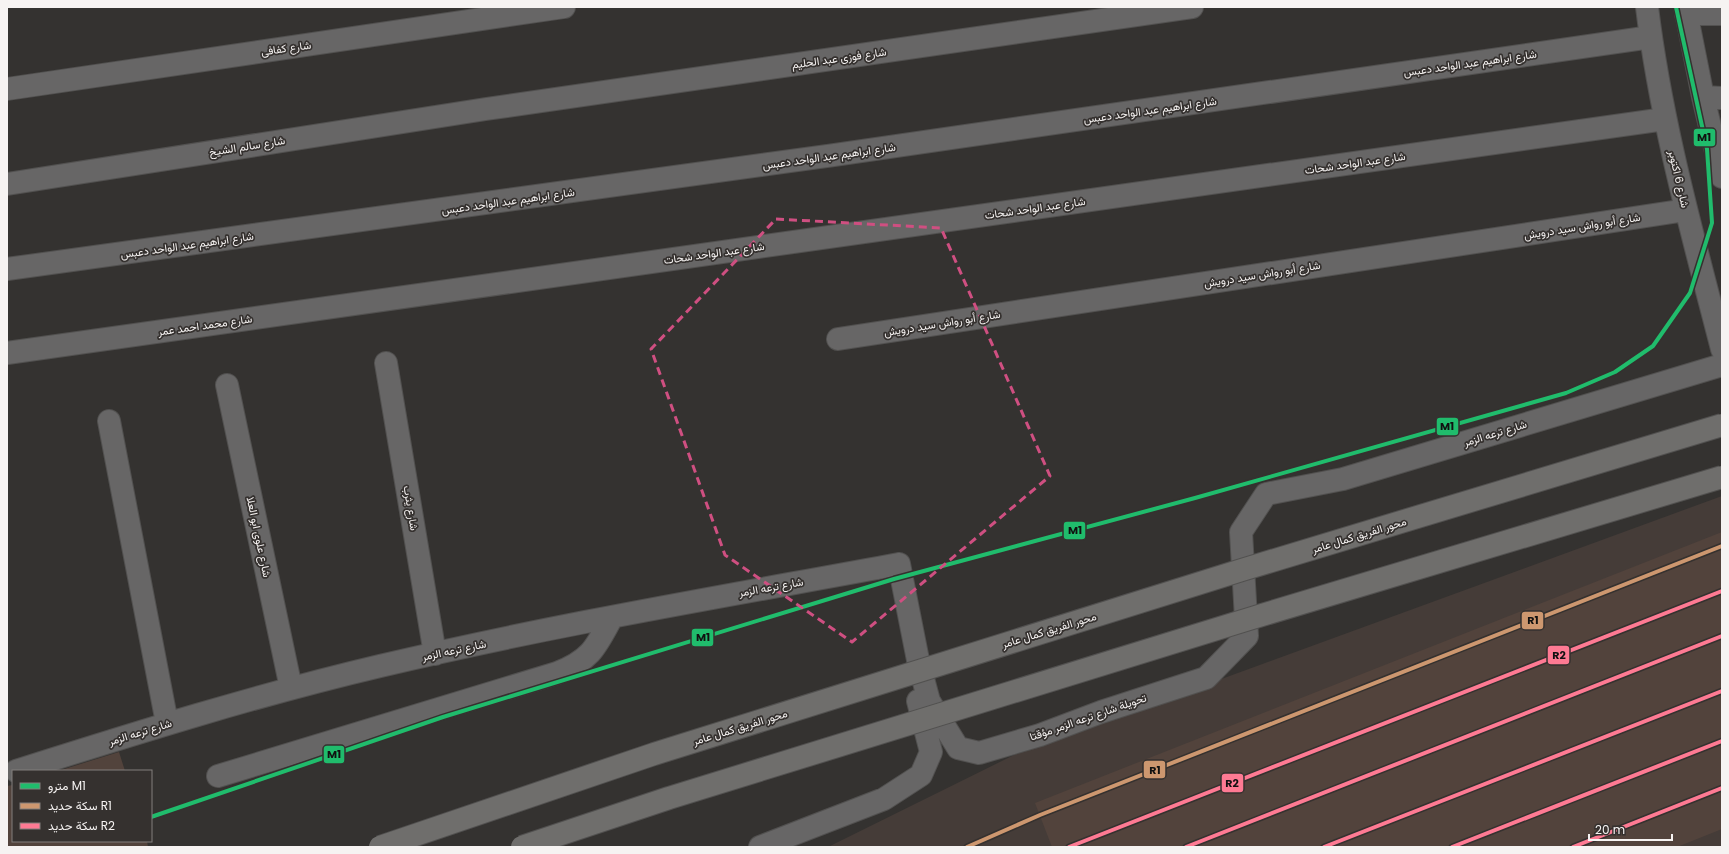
<svg xmlns="http://www.w3.org/2000/svg" width="1729" height="854" viewBox="0 0 1729 854" font-family="Poppins,Vazirmatn,sans-serif">
  <rect width="100%" height="100%" fill="#343230"/>
  <!-- built -->
  <path fill="#453c38" d="M1722 496V847H828L1014 755Z"/>
  <!-- building -->
  <path fill="#52433c" d="M1722 532V829L1677 847H1052L1035 803Z
    M119 752 125 771H58Z
    M13 785V841H147L148 847H7V786Z"/>
  <g fill="none" stroke-linecap="round" stroke-linejoin="round">
    <defs>
      <path id="minor" d="M1647 7C1661 123 1693 236 1722 349
        M1685 7 1703 97 1722 177
        M1686 14H1722
        M7 89 564 7
        M1703 97 1722 98
        M7 184 486 109 1192 7
        M7 269C556 196 1103 117 1651 37
        M838 339 1686 210
        M7 353 1665 119
        M386 363 435 654
        M227 385 291 688
        M109 421 167 723
        M899 564 918 660 929 701 958 748 979 753 1040 735 1101 712 1206 678 1247 636 1241 532 1266 494 1343 479 1722 365
        M16 771C136 733 257 695 380 666 552 625 726 596 899 564
        M218 776 557 673C591 660 596 647 612 617
        M760 847 884 799 921 775 931 752 918 701"/>
    </defs>
    <!-- minor casing -->
    <use href="#minor" stroke="#525150" stroke-width="24"/>
    <!-- minor -->
    <use href="#minor" stroke="#676666" stroke-width="22"/>
    <defs>
      <path id="highway-bridge" d="M380 847 654 754 1245 569 1722 425
        M522 847 669 798 1262 615 1722 477"/>
    </defs>
    <!-- highway-bridge casing -->
    <use href="#highway-bridge" stroke="#525150" stroke-width="24" stroke-linecap="butt"/>
    <!-- highway-bridge -->
    <use href="#highway-bridge" stroke="#6f6e6c" stroke-width="22"/>
    <defs>
      <path id="rail-1" d="M967 847 1040 815 1722 546"/>
      <path id="rail-2" d="M1069 847 1722 591
        M1186 847 1722 636
        M1324 847 1722 691
        M1452 847 1722 741
        M1573 847 1722 788"/>
    </defs>
    <!-- rail-1 casing -->
    <use href="#rail-1" stroke="#35312f" stroke-width="7"/>
    <!-- rail-2 casing -->
    <use href="#rail-2" stroke="#35312f" stroke-width="7"/>
    <!-- rail-1 -->
    <use href="#rail-1" stroke="#cd976f" stroke-width="4"/>
    <!-- rail-2 -->
    <use href="#rail-2" stroke="#fe7a93" stroke-width="4"/>
    <defs>
      <path id="metro-1" d="M151 817 443 717 894 579 1195 498 1566 393 1615 372 1653 346 1690 293 1712 223 1707 149 1676 7"/>
    </defs>
    <!-- metro-1 casing -->
    <use href="#metro-1" stroke="#35312f" stroke-width="7"/>
    <!-- metro-1 -->
    <use href="#metro-1" stroke="#20bc6c" stroke-width="4"/>
  </g>
  <!-- marked area -->
  <path fill="none" stroke="#cf4f81" stroke-width="3" stroke-dasharray="8 5" stroke-linejoin="round" d="M776 219 941 228 1050 476 852 642 725 555 651 349Z"/>
  <g text-anchor="middle" dominant-baseline="central" stroke-width="3.5" stroke-linejoin="round" paint-order="stroke">
    <!-- street labels -->
    <g font-size="11" fill="#f6f3f2" stroke="#35312f">
      <text transform="translate(286 48) rotate(-8)">شارع كفافى</text>
      <text transform="translate(839 58) rotate(-8)">شارع فوزى عبد الحليم</text>
      <text transform="translate(1470 63) rotate(-8)">شارع ابراهيم عبد الواحد دعبس</text>
      <text transform="translate(1150 110) rotate(-8)">شارع ابراهيم عبد الواحد دعبس</text>
      <text transform="translate(247 146) rotate(-9)">شارع سالم الشيخ</text>
      <text transform="translate(829 156) rotate(-8)">شارع ابراهيم عبد الواحد دعبس</text>
      <text transform="translate(1355 163) rotate(-8)">شارع عبد الواحد شحات</text>
      <text transform="translate(1679 179) rotate(77)">شارع 6 اكتوبر</text>
      <text transform="translate(508 201) rotate(-8)">شارع ابراهيم عبد الواحد دعبس</text>
      <text transform="translate(1035 208) rotate(-8)">شارع عبد الواحد شحات</text>
      <text transform="translate(1582 226) rotate(-9)">شارع أبو رواش سيد درويش</text>
      <text transform="translate(187 245) rotate(-8)">شارع ابراهيم عبد الواحد دعبس</text>
      <text transform="translate(714 253) rotate(-8)">شارع عبد الواحد شحات</text>
      <text transform="translate(1262 274) rotate(-9)">شارع أبو رواش سيد درويش</text>
      <text transform="translate(942 323) rotate(-9)">شارع أبو رواش سيد درويش</text>
      <text transform="translate(205 325) rotate(-8)">شارع محمد احمد عمر</text>
      <text transform="translate(1495 433) rotate(-17)">شارع ترعه الزمر</text>
      <text transform="translate(411 508) rotate(81)">شارع يثرب</text>
      <text transform="translate(1359 535) rotate(-17)">محور الفريق كمال عامر</text>
      <text transform="translate(259 537) rotate(78)">شارع علوى ابو العلا</text>
      <text transform="translate(771 587) rotate(-10)">شارع ترعه الزمر</text>
      <text transform="translate(1049 630) rotate(-17)">محور الفريق كمال عامر</text>
      <text transform="translate(454 650) rotate(-12)">شارع ترعه الزمر</text>
      <text transform="translate(1088 717) rotate(-19)">تحويلة شارع ترعه الزمر مؤقتا</text>
      <text transform="translate(740 727) rotate(-17)">محور الفريق كمال عامر</text>
      <text transform="translate(140 732) rotate(-17)">شارع ترعه الزمر</text>
    </g>
  </g>
  <g stroke="#35312f" stroke-width="1.5">
    <rect x="1693" y="128" width="23" height="19" rx="4" fill="#20bc6c"/>
    <rect x="1436" y="417" width="23" height="19" rx="4" fill="#20bc6c"/>
    <rect x="1063" y="521" width="23" height="19" rx="4" fill="#20bc6c"/>
    <rect x="1521" y="611" width="23" height="19" rx="4" fill="#cd976f"/>
    <rect x="691" y="628" width="23" height="19" rx="4" fill="#20bc6c"/>
    <rect x="1547" y="645" width="23" height="20" rx="4" fill="#fe7a93"/>
    <rect x="323" y="745" width="22" height="19" rx="4" fill="#20bc6c"/>
    <rect x="1143" y="760" width="23" height="19" rx="4" fill="#cd976f"/>
    <rect x="1221" y="773" width="23" height="20" rx="4" fill="#fe7a93"/>
  </g>
  <g font-size="11" text-anchor="middle" font-weight="bold" fill="#111">
    <text x="1704" y="141">M1</text>
    <text x="1447" y="430">M1</text>
    <text x="1075" y="534">M1</text>
    <text x="1533" y="624">R1</text>
    <text x="703" y="641">M1</text>
    <text x="1559" y="659">R2</text>
    <text x="334" y="758">M1</text>
    <text x="1155" y="774">R1</text>
    <text x="1232" y="787">R2</text>
  </g>
  <!-- border -->
  <rect width="1729" height="854" fill="none" stroke="#f6f3f2" stroke-width="16"/>
  <!-- legend -->
  <rect x="12" y="770" width="140" height="72" fill="#35312f" stroke="#827f7d"/>
  <rect x="20" y="783" width="20" height="6" fill="#20bc6c" stroke="#827f7d"/>
  <text x="48" y="790" font-size="12" fill="#f6f3f2">مترو M1</text>
  <rect x="20" y="803" width="20" height="6" fill="#cd976f" stroke="#827f7d"/>
  <text x="48" y="810" font-size="12" fill="#f6f3f2">سكة حديد R1</text>
  <rect x="20" y="823" width="20" height="6" fill="#fe7a93" stroke="#827f7d"/>
  <text x="48" y="830" font-size="12" fill="#f6f3f2">سكة حديد R2</text>
  <!-- scale -->
  <path d="M1589 834v6h83v-6" fill="none" stroke="#f6f3f2" stroke-width="2"/>
  <text x="1595" y="834" font-size="12" fill="#f6f3f2" stroke="#35312f" stroke-width="3" paint-order="stroke">20 m</text>
</svg>
